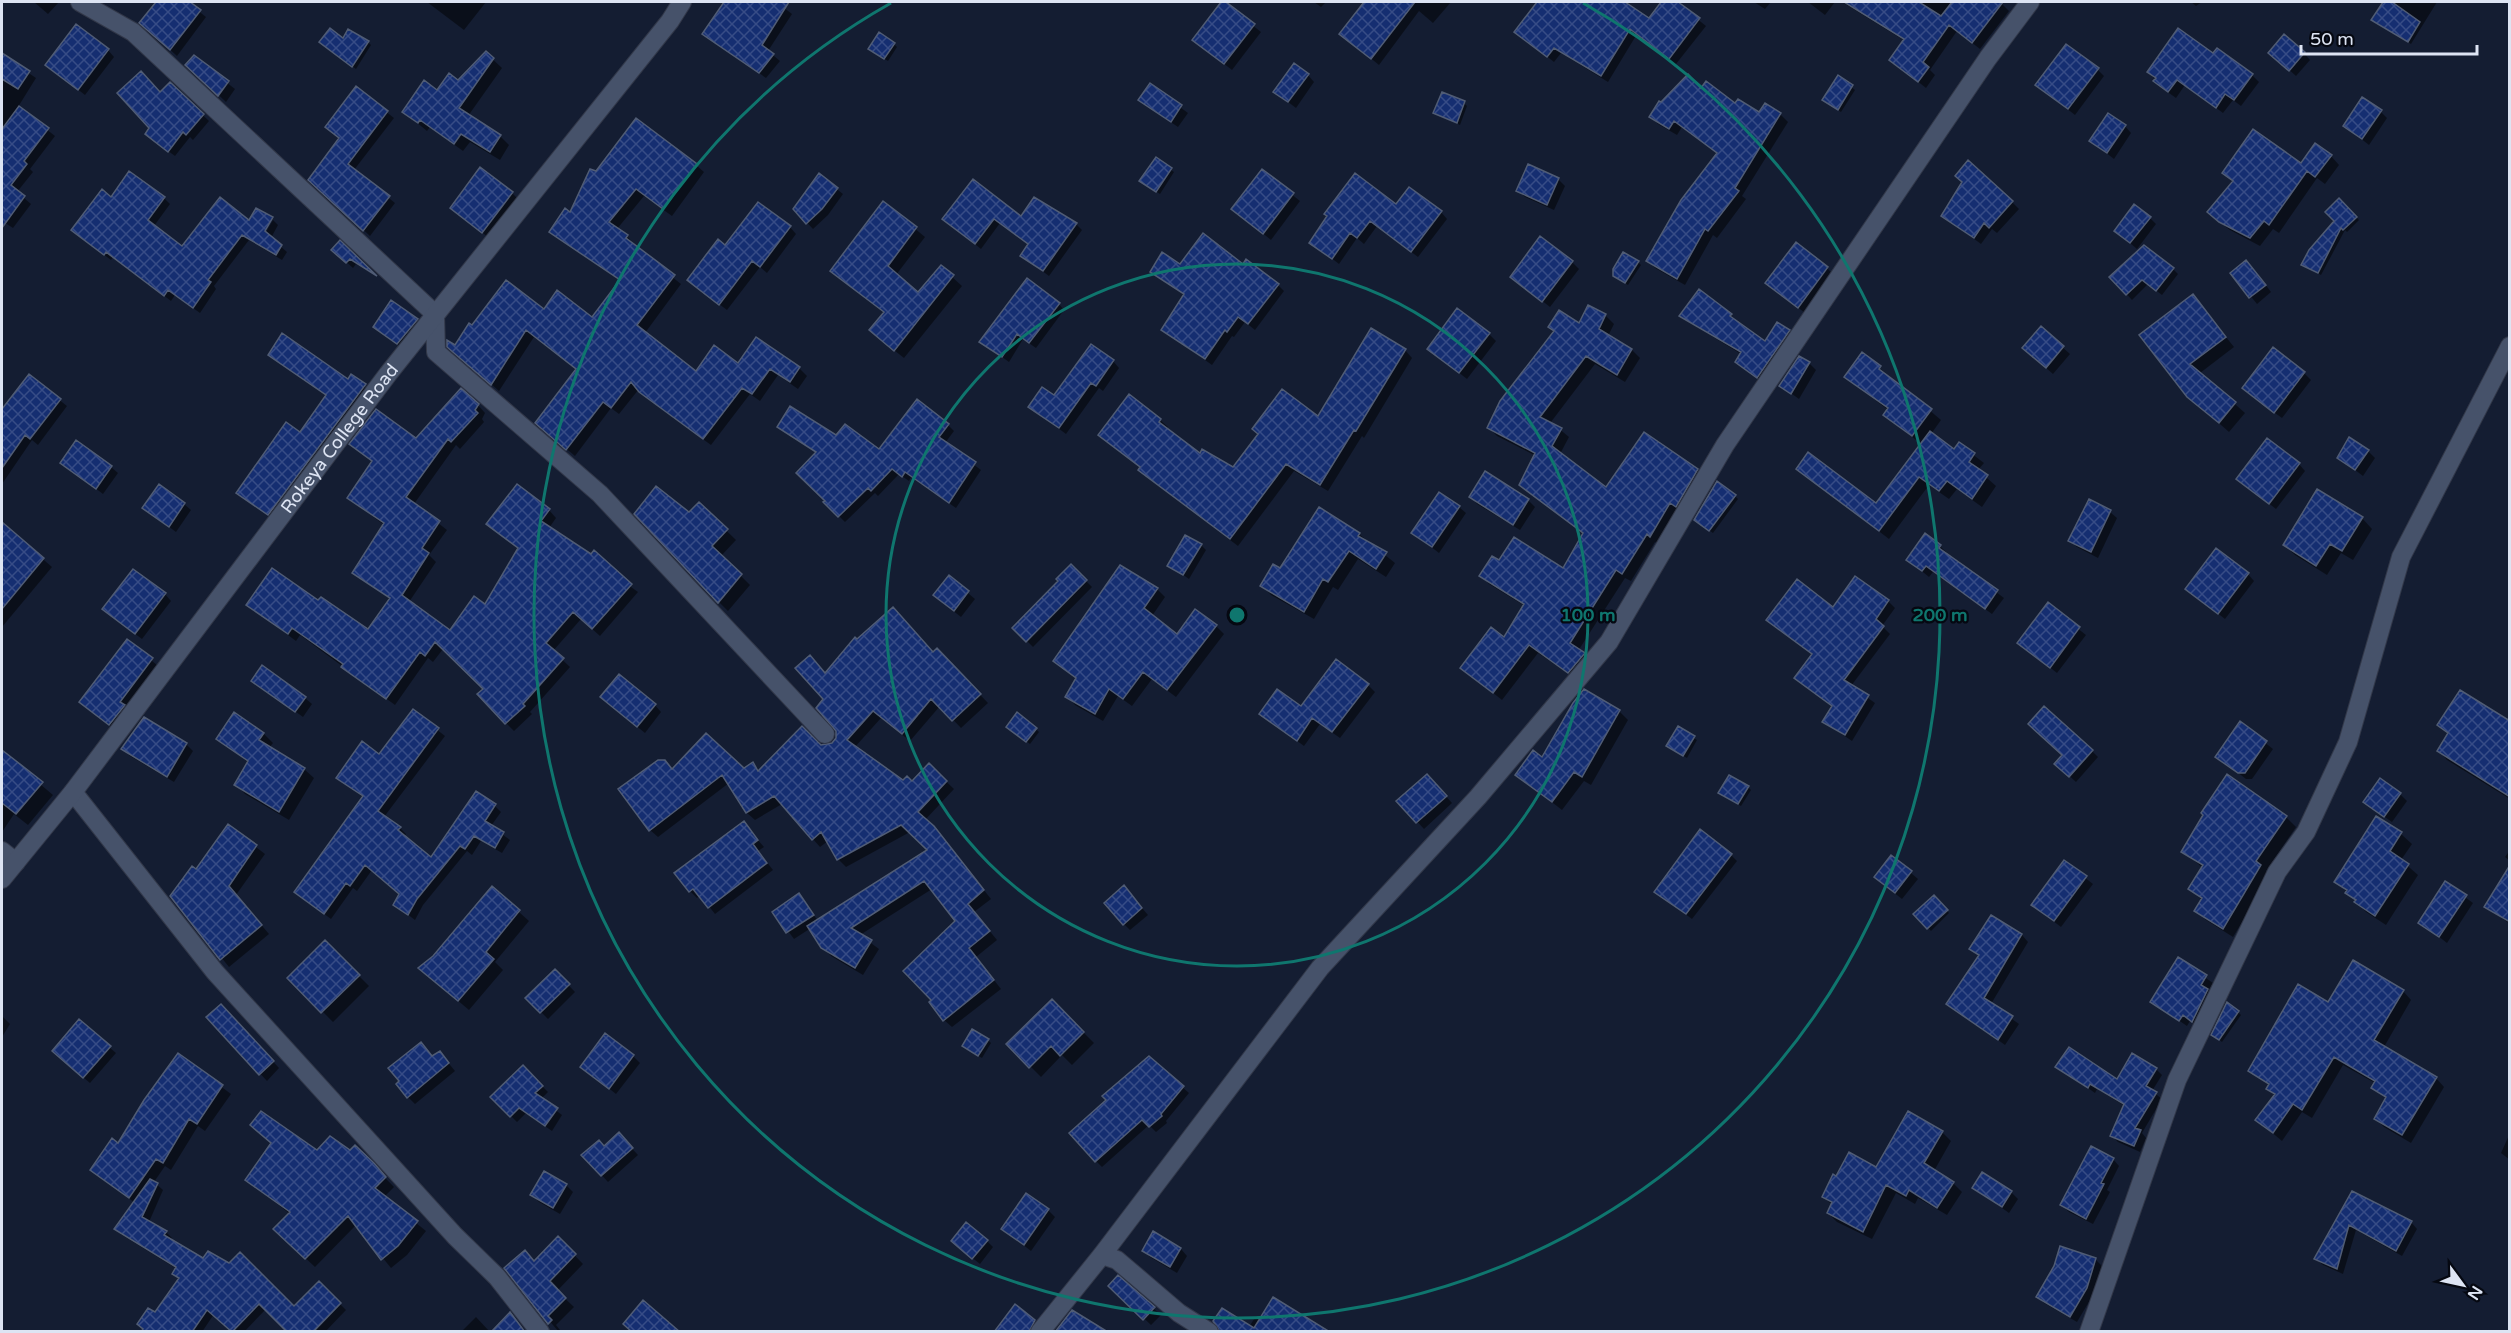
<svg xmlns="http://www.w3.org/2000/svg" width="2511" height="1333" viewBox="0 0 2511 1333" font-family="'Varela Round',sans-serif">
  <defs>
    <pattern id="building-cross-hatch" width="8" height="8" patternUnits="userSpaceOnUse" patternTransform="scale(1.5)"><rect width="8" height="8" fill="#152e71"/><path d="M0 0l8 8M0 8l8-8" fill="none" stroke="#374c86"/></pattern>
  </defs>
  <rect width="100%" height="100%" fill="#141d32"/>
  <!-- shadow -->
  <path fill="#0007" d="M34 2H59L48 14Z
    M158 2H187L206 17 177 56 141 23Z
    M427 2H486L464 30Z
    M726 2H780L779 4 792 14 768 51 780 61 766 78 704 34Z
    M1223 2 1261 32 1232 70 1194 40Z
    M1314 2H1326L1321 7Z
    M1366 2H1451L1433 23 1419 11 1379 65 1341 34Z
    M1539 2H1556L1569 11 1575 2H1622L1649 20 1663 2H1676L1706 26 1676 64 1637 34 1608 82 1561 53 1554 62 1516 32Z
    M1754 2H1771L1765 9Z
    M1808 2H1835L1825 15Z
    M1842 2H2000L2009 11 1980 49 1957 31 1930 70 1935 75 1926 88 1891 60 1905 41Z
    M2191 2H2202L2196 6Z
    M2385 2 2392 4 2394 2H2437L2411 44 2372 19Z
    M343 40 368 42 371 45 356 69 324 45Z
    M894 44 897 47 888 61 873 52Z
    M108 50 114 57 85 95 54 71Z
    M486 53 502 68 468 116 500 136 509 145 500 160 470 142 463 151 430 127 427 131 404 112 458 82Z
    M2304 53 2310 60 2296 76 2277 59Z
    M2 55 36 78 18 107 55 136 30 169 33 172 17 192 31 204 13 228 2 221V168L7 161 2 157Z
    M2214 56 2252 75 2259 82 2241 106 2233 100 2223 113 2185 85 2176 98 2162 88 2149 72Z
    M194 57 235 89 226 102 187 65Z
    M2098 70 2104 76 2075 115 2044 91Z
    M1308 75 1314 82 1296 108 1275 92Z
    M1839 77 1855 90 1841 112 1827 103Z
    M170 84 209 121 193 140 190 137 175 156 153 140 151 128 161 94Z
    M1150 85 1188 113 1178 127 1147 106Z
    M356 88 394 118 354 170 395 203 370 236 310 180 341 139Z
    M1701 90 1760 114H1780L1788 122 1742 196 1746 199 1717 238 1713 235 1685 285 1655 268 1648 260 1718 154 1682 127 1677 135 1658 124 1651 117Z
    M1464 103 1467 106 1460 125 1435 113Z
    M2381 112 2387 118 2369 145 2345 126Z
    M2125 126 2131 133 2114 159 2091 141Z
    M2331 156 2339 165 2325 184 2317 178 2279 233 2273 229 2260 246 2230 230 2218 221 2234 183 2223 173 2302 165Z
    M1156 159 1174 172 1160 194 1144 184Z
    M696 165 704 172 672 216 644 196 617 229 627 236 634 244 633 246 681 284 645 333 696 373 739 365 799 368 807 376 798 389 778 375 760 401 750 394 711 445 649 400 639 389 619 414 611 408 575 456 545 431 577 370 534 337 499 391 457 354 455 347 472 327 544 311 592 319 621 281 559 239 551 232 570 214 597 173Z
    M1262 171 1300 201 1271 240 1233 209Z
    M819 175 843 194 828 215 813 229 794 209Z
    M1558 179 1565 186 1554 210 1525 197 1518 190Z
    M512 193 519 200 489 238 452 208Z
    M164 198 170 204 154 226 183 248 250 222 262 239 273 220 278 225 271 238 287 252 282 260 249 240 214 286 216 289 200 313 175 295 171 301 113 257 111 260 79 236 112 199Z
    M2339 200 2359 220 2347 232 2345 230 2321 275 2303 265 2336 221Z
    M2012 202 2019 209 1997 233 1992 229 1981 244 1942 215Z
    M884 203 925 237 896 275 918 294 941 267 962 286 904 358 880 339 885 313 832 271Z
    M1396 206 1441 212 1447 219 1418 257 1377 226 1364 244 1357 238 1339 264 1311 242Z
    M1022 218 1076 224 1082 230 1049 276 1022 256 1029 245 1000 223 981 249 944 219Z
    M2150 218 2156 224 2137 249 2116 231Z
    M790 227 796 234 767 273 760 267 727 310 695 286 726 247Z
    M340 243 375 275 356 264 353 268 333 250Z
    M1572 262 1579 269 1550 307 1512 277Z
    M1638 262 1641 265 1628 285 1614 276Z
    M1180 266H1243L1278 285 1284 291 1255 330 1245 322 1234 337 1232 336 1212 365 1163 330 1185 296 1152 271Z
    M1827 268 1834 275 1805 313 1774 289Z
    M2253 268 2271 292 2257 304 2232 273Z
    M2173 269 2178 274 2162 295 2148 284 2132 300 2111 277Z
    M2193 296 2234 347 2200 373 2245 413 2229 432 2188 396Z
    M1059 304 1064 310 1036 348 1023 339 1009 362 981 342Z
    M1589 307 1605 315 1614 324 1608 336 1632 350 1640 358 1625 382 1595 364 1551 422 1569 437 1560 454 1607 489 1697 470 1705 478 1659 544 1655 542 1631 581 1625 578 1578 651 1592 663 1578 680 1538 653 1502 700 1462 668 1504 639 1525 606 1489 584 1481 575 1500 562 1563 570 1584 534 1521 485 1536 456 1497 436 1489 428 1555 332 1550 327 1580 325Z
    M1731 315 1736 322 1766 343 1789 331 1795 337 1763 382 1737 362 1741 354 1687 321 1681 316Z
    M417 320 423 327 405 350 375 327Z
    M2041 328 2070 354 2053 374 2031 355Z
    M1489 334 1496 341 1467 379 1429 349Z
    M1405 350 1412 358 1364 438 1362 436 1328 491 1294 471 1238 546 1147 477 1140 470 1141 468 1108 442 1129 396 1160 420 1168 427 1166 429 1200 455 1233 469 1259 435 1318 418Z
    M1863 354 1941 420 1931 434 1954 451 1959 444 1984 463 1978 470 1996 486 1982 507 1957 489 1949 499 1929 485 1889 539 1798 469 1876 505 1921 444 1885 415 1888 410 1846 377Z
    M270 355 348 381 352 376 371 392 275 520 238 492 300 434 327 396Z
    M1113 361 1119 368 1103 391 1099 388 1066 434 1030 407 1054 397Z
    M1809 363 1816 370 1799 399 1781 386Z
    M2304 373 2311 380 2282 418 2250 395Z
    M29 376 67 406 38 445 32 440 2 484V421L4 418 2 412Z
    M478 405 485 413 482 419 484 422 460 449 456 445 414 504 447 530 429 555 436 562 409 602 451 632 485 606 519 549 488 524 549 510 556 518 549 528 638 592 600 636 581 619 553 651 570 667 530 712 532 714 514 731 506 723 485 689 443 649 433 662 428 658 395 705 300 635 296 641 248 605 319 602 368 632 390 599 354 573 384 525 349 498 373 462 351 444 416 440Z
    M948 425 954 431 945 443 981 470 956 508 911 477 909 481 899 474 878 496 875 493 845 522 825 502 817 453 779 427 837 437 879 451Z
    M2368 451 2375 458 2363 476 2338 457Z
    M62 463 111 467 118 473 103 494Z
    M2299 464 2305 471 2276 509 2245 485Z
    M1735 496 1738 499 1713 533 1699 523Z
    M1471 497 1528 500 1535 507 1520 530 1477 504Z
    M2090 501 2110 512 2117 518 2098 558 2077 547 2070 541Z
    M184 504 191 510 176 532 144 508Z
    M699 504 736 540 721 556 750 585 728 611 719 602 689 514Z
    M1459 507 1466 513 1439 553 1413 533Z
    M1319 509 1359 534 1395 563 1386 577 1358 559 1338 590 1333 587 1314 619 1271 595 1262 585 1280 570Z
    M2362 518 2372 529 2353 560 2341 553 2327 575 2295 555 2284 545Z
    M2 524 52 567 2 627Z
    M1201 545 1206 550 1189 579 1169 565Z
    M1940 546 1947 553 1946 554 2004 598 1992 614 1933 572 1929 577 1908 560Z
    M1071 566 1092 587 1033 647 1014 628 1060 581Z
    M2248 574 2254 581 2225 619 2194 595Z
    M949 577 975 599 961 617 942 602Z
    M1157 589 1165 597 1152 616 1178 636 1216 626 1224 634 1176 697 1152 679 1132 706 1118 696 1103 721 1075 705 1067 696 1077 679 1055 661Z
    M165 594 171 601 142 639 111 616Z
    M1888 601 1895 608 1882 626 1890 634 1851 686 1875 703 1852 741 1824 722 1833 707 1803 684 1813 655 1775 626 1834 609Z
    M2048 605 2086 635 2057 673 2019 643Z
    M128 641 163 670 120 734 81 702Z
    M937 650 988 703 961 728 940 706 910 741 881 718 855 747 903 782 912 783 929 765 954 789 925 820 941 836 991 899 974 912 997 940 976 957 1001 989 952 1027 944 1020 957 921 932 889 860 935 879 949 863 975 831 956 823 947 811 928 794 939 774 912 799 895 818 921 929 850 910 832 846 867 838 859 828 841 820 847 782 804 755 820 747 813 729 783 658 837 650 830 664 761 674 770H744L753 764 760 771 821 746 833 744 837 738V730L825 699 826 675 934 654Z
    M253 681 305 698 312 704 303 717Z
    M1368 685 1375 692 1340 738 1320 724 1304 746 1261 714 1301 708Z
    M609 704 655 705 661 712 645 733Z
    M413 711 445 736 384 817 400 828 406 834 404 837 431 859 495 806 501 812 491 826 510 840 502 853 481 841 472 855 467 851 423 905 415 920 395 905 400 894 372 870 357 891 353 888 331 919 295 892 364 798 338 777 380 756Z
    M1619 711 1628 720 1591 785 1584 781 1562 810 1517 775Z
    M235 714 264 734 273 743 269 748 304 769 314 778 289 820 245 794 236 784 249 763 218 739Z
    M2240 723 2273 749 2252 779H2246L2217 756Z
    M2510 723V799L2447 760 2439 751 2449 734 2439 725Z
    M1678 728 1697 740 1687 758 1671 749Z
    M1036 729 1039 732 1030 744 1011 730Z
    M186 744 193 751 174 782 130 756 123 749Z
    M2092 751 2098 757 2076 782 2063 770 2064 755Z
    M2 752 53 795 28 825 14 814 2 832Z
    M1434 783 1452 803 1424 829 1398 801Z
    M1748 787 1751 790 1741 806 1723 796Z
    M2400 794 2407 801 2392 822 2372 808Z
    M2286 817 2296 827 2266 871 2270 876 2233 937 2206 920 2196 910 2202 900 2190 889 2203 868 2183 851Z
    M2377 818 2401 834 2412 844 2401 860 2418 875 2386 925 2366 912 2336 881Z
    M743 823 764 847 758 851 773 870 715 914 700 895 697 898 690 891Z
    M229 826 265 854 236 895 269 934 229 967 172 896 196 871Z
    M2510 850V861L2505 857Z
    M1731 855 1737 861 1692 919 1656 892Z
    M1892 857 1918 879 1902 899 1883 884Z
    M2065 862 2093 884 2061 927 2040 911Z
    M2510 868V924L2486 907Z
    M2446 883 2473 903 2447 943 2420 922Z
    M492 888 529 921 495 962 503 970 469 1010 430 977 434 957Z
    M1130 894 1148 915 1130 930 1124 924Z
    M1934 897 1949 913 1931 931 1915 914Z
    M1991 917 2022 935 2028 942 1991 1004 2019 1024 2005 1045 1948 1004 1980 957 1971 949Z
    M325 942 369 986 333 1022 289 978Z
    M2178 959 2213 983 2208 991 2214 997 2200 1027 2190 1021 2187 1026 2152 1002Z
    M555 971 575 992 548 1019 527 998Z
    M2403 991 2411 1000 2384 1047 2436 1078 2444 1087 2411 1143 2384 1127 2375 1118 2387 1099 2373 1087 2375 1083 2343 1065 2312 1118 2302 1112 2282 1141 2257 1120 2275 1096 2268 1089 2270 1086 2250 1071 2329 1004Z
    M1052 1001 1094 1043 1072 1065 1062 1055 1041 1077 1008 1044Z
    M2238 1012 2241 1015 2222 1042 2216 1037Z
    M228 1013 279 1068 267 1081 208 1017Z
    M2 1016 10 1024 2 1037Z
    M988 1040 991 1043 982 1058 966 1049Z
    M109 1047 116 1053 90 1083 60 1058Z
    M179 1055 231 1094 205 1131 198 1126 171 1170 165 1166 154 1182 163 1190 149 1222 166 1232 172 1238 171 1241 294 1308 319 1283 346 1310 325 1332H289L266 1309 244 1332H231L214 1314 202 1332H147L155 1314 180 1279 174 1274 177 1269 122 1235 115 1229 135 1203 92 1170 119 1145Z
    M633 1056 640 1063 616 1094 582 1067Z
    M433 1058 446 1060 455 1071 415 1104 408 1097Z
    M1149 1058 1189 1093 1166 1121 1167 1123 1156 1132 1149 1125 1102 1167 1096 1161Z
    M2057 1066 2117 1081 2156 1069 2162 1075 2152 1091 2162 1099 2142 1133 2146 1138 2140 1152 2118 1142 2112 1136 2125 1106 2097 1089 2095 1093Z
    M523 1067 548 1092 541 1099 562 1115 552 1131 526 1113 517 1122 492 1097Z
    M1942 1132 1951 1141 1934 1171 1953 1183 1962 1192 1947 1215 1918 1198 1915 1204 1896 1193 1872 1239 1837 1222 1828 1213 1832 1205 1824 1197Z
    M2510 1133V1160L2501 1153Z
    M625 1141 638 1155 608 1182 583 1155Z
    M355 1147 394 1187 384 1197 426 1231 407 1255 391 1268 356 1225 315 1267 284 1238 290 1214 247 1180 351 1152Z
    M2113 1159 2119 1166 2107 1190 2110 1192 2093 1224 2069 1212 2062 1205Z
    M545 1173 566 1185 573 1192 560 1214 539 1202 532 1195Z
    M1983 1174 2011 1192 2018 1199 2009 1213 1974 1188Z
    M2352 1193 2411 1222 2417 1229 2402 1256 2356 1230 2343 1274 2323 1265 2316 1259Z
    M1048 1210 1055 1217 1031 1251 1003 1229Z
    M1153 1233 1181 1249 1187 1256 1177 1273 1150 1257 1143 1250Z
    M558 1238 583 1264 557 1291 574 1307 556 1325 560 1330 558 1331 506 1269 535 1262Z
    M987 1241 993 1247 980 1264 960 1248Z
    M2095 1259 2102 1266 2093 1295 2077 1322 2044 1303 2038 1297Z
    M1118 1278 1161 1315 1151 1325 1110 1286Z
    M1256 1316 1261 1319 1327 1332H1223L1249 1327Z
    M476 1317 490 1332H461Z"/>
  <!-- building -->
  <path fill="url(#building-cross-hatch)" stroke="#505c75" stroke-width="1.5" d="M156 2H190L201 10 170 50 139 23Z
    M724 2H789L762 45 774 54 759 73 702 34Z
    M1221 2H1226L1255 24 1224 64 1192 40Z
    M1364 2H1415L1371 59 1339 34Z
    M1537 2H1625L1649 18 1661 2H1678L1700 18 1669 59 1630 29 1601 76 1554 48 1547 57 1514 32Z
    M1844 2H1919L1941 16 1952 2H2003L1972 43 1949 25 1923 62 1929 67 1918 82 1889 60 1904 39Z
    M2383 2H2392L2420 22 2408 42 2371 20Z
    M76 24 109 49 78 90 45 65Z
    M330 28 343 38 348 29 369 41 352 67 319 42Z
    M2178 28 2213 53 2217 48 2253 74 2234 100 2225 94 2216 108 2177 80 2168 92 2153 81 2156 78 2147 72Z
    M879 32 895 43 884 59 868 49Z
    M2284 34 2305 52 2289 71 2268 53Z
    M2066 44 2099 68 2068 109 2035 85Z
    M486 51 494 58 459 108 501 135 490 152 461 134 454 144 420 120 418 123 402 112 424 80 437 90 449 73 458 80Z
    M2 53 30 71 18 89 2 79Z
    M194 55 229 81 218 96 185 65Z
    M1294 63 1309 74 1288 102 1273 92Z
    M141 71 160 92 170 82 204 114 186 135 183 132 168 152 145 134 149 128 117 93Z
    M1688 74 1701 88 1706 81 1735 103 1738 99 1759 112 1765 103 1781 113 1735 188 1739 191 1708 231 1705 229 1677 279 1646 261 1681 200 1717 153 1674 121 1669 129 1649 117 1659 101 1661 102Z
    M1838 75 1853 85 1838 110 1822 100Z
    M1150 83 1182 105 1171 122 1138 100Z
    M356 86 388 111 348 164 390 196 363 231 308 180 339 138 325 127Z
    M1442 92 1465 101 1457 123 1433 113Z
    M2362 97 2382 110 2362 139 2343 126Z
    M19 106 49 128 24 161 27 164 11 185 25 196 2 228V129Z
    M2108 113 2126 125 2107 153 2089 141Z
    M636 118 697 164 663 209 636 189 609 222 628 235 626 238 675 275 637 325 696 371 714 345 738 363 756 337 800 367 790 382 770 369 752 394 742 388 703 439 639 392 631 382 611 408 603 402 566 450 535 423 576 369 526 330 491 385 447 347V340L455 345 469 323 472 325 506 280 544 309 557 290 592 317 620 280 549 232 565 208 570 212 590 169 596 171Z
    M2253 129 2301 163 2315 143 2332 155 2315 177 2307 171 2269 225 2264 221 2250 238 2219 222 2207 212 2233 181 2222 173Z
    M1156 157 1172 168 1156 192 1139 181Z
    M1968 160 2013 201 1989 228 1984 223 1974 238 1941 216 1962 182 1955 176Z
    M1528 164 1559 178 1547 205 1516 191Z
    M480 167 513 192 482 233 450 208Z
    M1262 169 1294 193 1263 234 1231 209Z
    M129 171 165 197 148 220 182 246 220 197 249 220 256 208 273 217 265 231 282 245 276 255 242 235 208 280 211 282 193 308 168 290 164 296 106 252 104 255 71 230 102 189 111 197Z
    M819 173 838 188 822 209 806 224 793 209Z
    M1355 173 1396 204 1409 187 1442 211 1411 252 1370 221 1357 238 1350 233 1332 259 1309 243 1327 216 1324 214Z
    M973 179 1021 216 1034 197 1077 223 1043 271 1020 256 1028 244 994 219 975 244 942 219Z
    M2339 198 2357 217 2343 230 2341 228 2318 273 2301 265 2309 250 2334 221 2325 212Z
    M883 201 917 227 888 266 918 292 941 265 954 275 894 351 869 330 884 312 830 271Z
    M758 202 791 226 760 267 752 261 719 305 687 280 718 239 725 245Z
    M2134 204 2151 217 2130 243 2114 231Z
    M1203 233 1243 264 1246 259 1279 284 1248 324 1238 317 1227 332 1225 330 1205 359 1161 330 1184 294 1150 272 1162 252 1180 264Z
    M1540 236 1573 261 1542 302 1510 277Z
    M340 240 377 276 350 259 346 263 331 250Z
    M1796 242 1828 267 1798 308 1765 283Z
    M2144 245 2174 268 2156 291 2142 280 2126 295 2109 277Z
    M1623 252 1639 261 1625 283 1613 276V269Z
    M2246 260 2266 285 2249 298 2230 273Z
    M1027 278 1060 303 1029 343 1017 334 1002 357 979 342Z
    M1699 289 1732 314 1730 316 1765 341 1777 322 1790 330 1757 378 1735 362 1741 352 1679 316Z
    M2193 294 2226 337 2190 364 2236 402 2219 423 2187 397 2139 335Z
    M391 300 418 319 397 344 373 327Z
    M1588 305 1606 314 1599 329 1632 349 1617 375 1586 356 1540 417 1562 428 1552 446 1606 487 1644 432 1698 469 1676 507 1670 503 1650 537 1647 534 1622 574 1616 570 1570 643 1585 653 1568 673 1529 645 1493 693 1460 668 1491 627 1504 637 1524 604 1479 576 1492 556 1499 560 1514 537 1563 568 1583 533 1519 485 1535 453 1487 428 1500 401 1554 331 1548 327 1559 310 1579 323Z
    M1457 308 1490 333 1459 373 1427 349Z
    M2041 326 2064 346 2046 368 2022 348Z
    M1371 328 1406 349 1356 431 1354 430 1320 485 1286 464 1230 539 1138 470 1140 467 1098 435 1129 394 1161 419 1159 422 1200 453 1202 449 1233 467 1258 434 1252 429 1282 389 1318 416Z
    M282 333 348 379 351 374 366 384 268 515 236 493 286 422 300 432 326 395 268 355Z
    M1091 344 1114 360 1096 386 1091 383 1059 428 1028 407 1042 387 1054 395Z
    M2273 347 2305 372 2274 413 2242 388Z
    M1862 352 1881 366 1879 369 1932 409 1912 436 1883 415 1888 408 1844 377Z
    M1799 356 1810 362 1791 394 1779 386Z
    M29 374 61 399 30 439 25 435 2 468V409Z
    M461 388 479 404 475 410 478 413 451 442 448 439 406 497 440 521 422 548 429 553 402 595 450 630 474 596 485 604 518 548 486 524 517 484 550 509 541 521 591 554 594 550 632 584 592 629 573 612 546 643 564 658 523 704 525 706 505 724 477 694 483 689 435 642 425 656 420 652 386 699 341 667 343 664 292 628 288 634 246 605 272 568 318 600 321 597 368 629 390 598 352 573 384 523 347 498 372 461 349 444 376 409 416 438Z
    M917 399 949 424 939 437 976 462 949 503 905 472 902 477 892 469 871 491 868 488 838 517 823 502 825 501 796 473 816 452 777 427 790 406 836 435 845 424 879 449Z
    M1930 431 1954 449 1959 442 1975 453 1969 462 1988 475 1972 499 1947 481 1939 491 1919 477 1879 531 1796 469 1808 452 1876 503Z
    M2349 437 2369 450 2355 470 2337 458Z
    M2267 438 2300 463 2269 504 2236 479Z
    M76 440 112 466 96 489 60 463Z
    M1485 471 1529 499 1513 525 1469 497Z
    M1717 481 1736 495 1709 531 1694 520Z
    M159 484 185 503 169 527 142 508Z
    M656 486 689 512 699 502 728 529 712 546 742 574 718 603 634 514Z
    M2317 489 2363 517 2342 551 2330 544 2316 566 2283 545Z
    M1439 492 1460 506 1432 547 1411 533Z
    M2089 499 2111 510 2091 552 2068 541Z
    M1319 507 1360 533 1358 536 1387 552 1376 569 1349 551 1328 582 1323 579 1304 612 1260 586 1273 564 1280 568Z
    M2 522 44 558 2 609Z
    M1925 533 1941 545 1939 548 1998 590 1985 609 1926 566 1922 571 1906 560Z
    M1185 535 1202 544 1183 575 1167 566Z
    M2216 548 2249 573 2218 614 2185 589Z
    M1071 564 1087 580 1026 642 1012 628 1058 581 1056 579Z
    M1120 565 1158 588 1144 608 1177 634 1195 609 1217 625 1167 690 1143 672 1123 699 1109 689 1095 714 1065 697 1076 678 1053 661Z
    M133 569 166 593 135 634 102 609Z
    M949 575 969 591 954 611 933 595Z
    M1855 576 1889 600 1876 619 1884 626 1844 680 1869 695 1845 735 1822 722 1832 706 1794 678 1812 654 1766 620 1797 579 1833 607Z
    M2048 602 2080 627 2050 668 2017 643Z
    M893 607 933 652 937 648 981 694 952 721 931 699 902 734 873 711 847 740 903 780 907 776 912 781 929 763 947 781 918 812 934 826 984 890 968 904 990 931 969 948 994 980 943 1021 929 1002 931 1000 903 971 955 921 924 881 851 928 872 940 855 968 821 948 807 926 927 850 901 825 837 860 821 832 812 840 774 796 746 813 722 775 649 831 618 789 658 760H665L672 769 706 733 744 768 753 762 758 771 802 726 821 745 832 743 836 738V731L816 708 823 699 795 668 810 655 825 673 855 637 857 639Z
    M127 639 153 658 120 702 125 705 109 725 79 702Z
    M1336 659 1369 684 1332 732 1312 718 1297 741 1259 714 1277 689 1301 706Z
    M262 665 306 697 295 712 251 681Z
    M619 674 656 704 637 727 600 697Z
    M1584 689 1620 710 1582 777 1574 772 1552 802 1515 775 1533 750 1542 757 1573 703Z
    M2460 690 2510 721V797L2437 751 2448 733 2437 725Z
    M2044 706 2093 750 2069 777 2054 764 2062 755 2028 724Z
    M413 709 439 728 378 811 401 827 398 830 431 857 476 791 496 804 485 821 504 832 495 848 474 836 465 849 460 846 417 899 408 915 393 905 399 894 365 865 350 886 346 883 324 914 294 892 363 796 336 778 362 741 379 754Z
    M234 712 264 733 259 740 305 768 279 812 234 785 248 761 216 739Z
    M1017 712 1037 728 1026 742 1006 727Z
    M144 717 187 743 167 777 121 749Z
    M2240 721 2267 741 2245 773H2238L2215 757Z
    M1678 726 1695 736 1683 756 1666 746Z
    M2 750 43 782 16 814 2 803Z
    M1427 774 1447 796 1416 823 1396 801Z
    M2227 774 2287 816 2256 861 2261 865 2223 929 2194 911 2202 898 2188 889 2203 865 2181 852 2203 815 2201 813Z
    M1729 775 1749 786 1738 804 1718 793Z
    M2380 778 2401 793 2384 817 2363 802Z
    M2376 816 2402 832 2390 851 2409 864 2375 916 2354 902 2356 900 2345 893 2347 890 2334 882Z
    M744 821 758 840 753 844 767 863 708 908 693 889 689 892 674 873Z
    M228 824 257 845 229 886 262 925 220 960 170 896 192 866 196 869Z
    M1700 829 1732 854 1686 914 1654 892Z
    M1891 855 1912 871 1895 893 1874 877Z
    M2064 860 2087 876 2054 921 2031 905Z
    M2510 865V922L2484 907Z
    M2445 881 2467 895 2439 937 2418 923Z
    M1124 885 1142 908 1123 925 1104 903Z
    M492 886 520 910 486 952 494 959 458 1001 418 968 433 956Z
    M799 893 814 915 786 933 772 912Z
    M1934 895 1948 910 1927 929 1913 914Z
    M1991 915 2022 934 1984 998 2013 1016 1998 1040 1946 1004 1979 955 1969 949Z
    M325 940 360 975 321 1013 287 978Z
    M2178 957 2207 975 2201 985 2208 989 2192 1022 2183 1015 2179 1021 2150 1002Z
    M2353 960 2404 990 2374 1040 2437 1077 2402 1135 2374 1119 2386 1097 2371 1088 2375 1081 2334 1057 2302 1110 2293 1104 2273 1133 2255 1120 2275 1094 2266 1089 2269 1084 2248 1071 2298 984 2328 1002Z
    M555 969 570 984 540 1013 525 998Z
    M1052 999 1084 1032 1060 1056 1051 1046 1029 1068 1006 1044Z
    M2227 1002 2239 1011 2219 1040 2211 1035Z
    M221 1004 274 1061 259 1075 206 1017Z
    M79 1019 111 1046 83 1078 52 1051Z
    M972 1029 989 1039 978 1056 962 1046Z
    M605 1033 634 1055 609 1089 580 1067Z
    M421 1042 432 1056 440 1051 449 1063 407 1098 396 1084 399 1081 388 1068Z
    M2069 1047 2117 1079 2132 1053 2157 1068 2146 1086 2157 1092 2135 1128 2141 1130 2134 1146 2110 1136 2124 1104 2090 1084 2088 1088 2055 1067Z
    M178 1053 223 1085 197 1124 189 1119 163 1163 156 1159 129 1198 90 1170 112 1138 118 1143 144 1100Z
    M1149 1056 1184 1086 1161 1114 1162 1116 1149 1127 1142 1120 1095 1162 1069 1133 1106 1100 1102 1096Z
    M523 1065 543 1086 535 1093 558 1108 545 1126 519 1108 510 1117 490 1097Z
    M261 1111 317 1150 330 1136 350 1150 355 1145 374 1163 386 1177 375 1188 418 1221 398 1246 381 1260 348 1216 305 1259 273 1229 290 1212 245 1180 271 1143 250 1125Z
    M1908 1111 1943 1131 1924 1163 1954 1182 1937 1208 1909 1190 1906 1196 1886 1185 1863 1232 1827 1213 1832 1202 1822 1197 1833 1174 1836 1176 1849 1152 1876 1167Z
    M619 1132 633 1148 601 1176 581 1155 599 1140 604 1146Z
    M2091 1146 2114 1158 2101 1183 2104 1184 2086 1219 2060 1205Z
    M544 1171 567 1184 553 1208 530 1195Z
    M1982 1172 2012 1191 2002 1207 1972 1188Z
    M150 1179 158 1183 142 1217 167 1231 164 1235 203 1258 208 1251 229 1263 240 1252 294 1306 319 1281 341 1303 313 1332H287L259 1304 232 1332 207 1310 192 1332H141L143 1329 137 1324 148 1308 155 1312 179 1278 172 1274 176 1267 114 1229Z
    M2352 1191 2412 1221 2396 1251 2349 1225 2337 1269 2314 1259Z
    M1026 1193 1049 1209 1024 1245 1001 1229Z
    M966 1222 988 1240 972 1259 951 1241Z
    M1153 1231 1181 1248 1170 1267 1142 1251Z
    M558 1236 576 1254 550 1281 566 1298 548 1316 552 1320 548 1324 504 1268 525 1250 534 1261Z
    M2060 1246 2096 1258 2087 1288 2070 1317 2036 1297 2054 1266Z
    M1118 1275 1155 1307 1143 1320 1108 1286Z
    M1273 1297 1330 1332H1220L1213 1321 1222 1308 1254 1328Z
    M643 1300 680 1332H632L623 1324Z
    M1015 1304 1035 1320 1029 1332H994Z
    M1072 1310 1108 1332H1055Z
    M510 1312 525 1332H491Z"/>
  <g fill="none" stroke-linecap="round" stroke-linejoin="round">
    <defs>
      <path id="street" d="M80 2 133 32 435 314 436 352 600 494 825 734
        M73 792 215 972 455 1236 497 1277 540 1332
        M2 851 16 862
        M1102 1255 1117 1260 1179 1313 1209 1332
        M1040 1332 1102 1255 1320 968 1478 797 1609 642 1725 445 1988 58 2030 2"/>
      <g id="secondary">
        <path id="s1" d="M2 879 73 792 388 374 670 21 682 2"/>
        <path d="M2089 1332 2177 1080 2277 872 2306 832 2348 742 2401 557 2510 346"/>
      </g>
    </defs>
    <!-- street casing -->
    <use href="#street" stroke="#323849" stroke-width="20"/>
    <!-- secondary casing -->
    <use href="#secondary" stroke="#323849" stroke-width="20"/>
    <!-- street -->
    <use href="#street" stroke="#46526a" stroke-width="18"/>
    <!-- secondary -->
    <use href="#secondary" stroke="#46526a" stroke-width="18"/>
  </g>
  <!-- distance rings -->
  <g fill="none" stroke="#0f766e" stroke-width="3">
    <circle cx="1237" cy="615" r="351"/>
    <path d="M1583 3A703 703 0 1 1 891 3"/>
  </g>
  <g text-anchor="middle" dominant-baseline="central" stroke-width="4.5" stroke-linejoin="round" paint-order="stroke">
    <!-- street labels -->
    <g font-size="18" fill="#dde4f3" stroke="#050811">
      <text stroke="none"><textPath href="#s1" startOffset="555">Rokeya College Road</textPath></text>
    </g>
  </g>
  <circle cx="1237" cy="615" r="9" fill="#0f766e" stroke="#050811" stroke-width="3"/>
  <g font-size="18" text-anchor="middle" font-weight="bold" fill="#0f766e" stroke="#050811" stroke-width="4.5" stroke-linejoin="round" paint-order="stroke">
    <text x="1588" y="621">100 m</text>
    <text x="1940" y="621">200 m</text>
  </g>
  <!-- border -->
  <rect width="2511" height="1333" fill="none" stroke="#dde4f3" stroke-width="6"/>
  <!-- north arrow -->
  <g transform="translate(2463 1285) rotate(123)" stroke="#050811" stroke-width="4.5" paint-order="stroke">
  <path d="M0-4.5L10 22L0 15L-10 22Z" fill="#dde4f3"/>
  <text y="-9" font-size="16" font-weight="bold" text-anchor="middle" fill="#dde4f3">N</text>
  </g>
  <!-- scale -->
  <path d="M2301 45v9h176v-9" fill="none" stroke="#dde4f3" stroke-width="3"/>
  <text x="2310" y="45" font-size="18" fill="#dde4f3" stroke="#050811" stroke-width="4.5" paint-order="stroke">50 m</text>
</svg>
